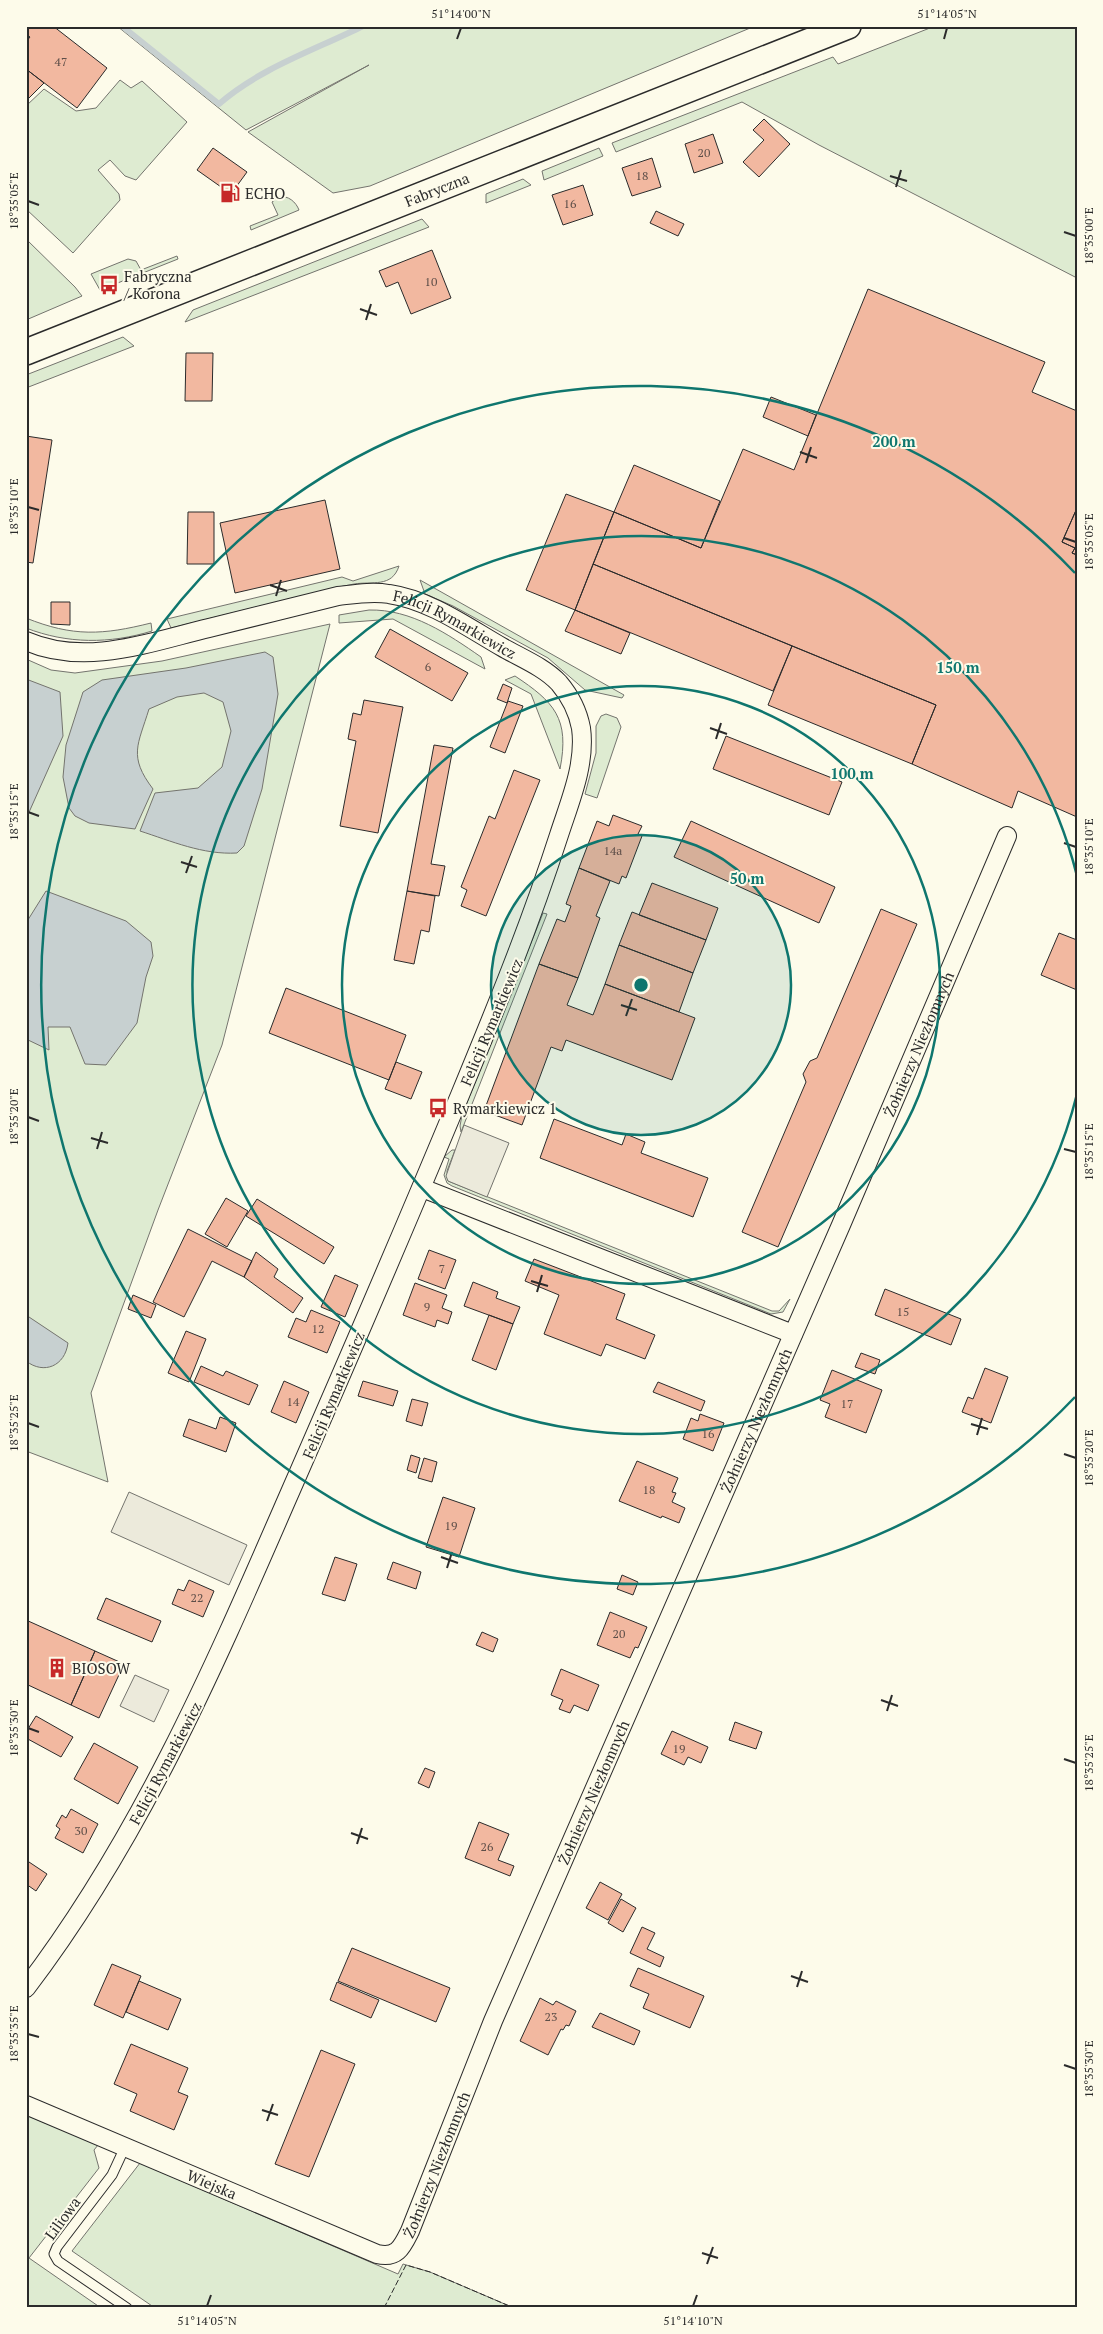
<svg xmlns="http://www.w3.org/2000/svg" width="1103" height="2334" viewBox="0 0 1103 2334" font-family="'PT Serif',serif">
  <rect width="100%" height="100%" fill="#fdfbea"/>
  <!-- green -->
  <path fill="#deebd1" stroke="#74746e" d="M117 26H755L370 186 333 193 248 132 369 65 246 130Z
    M935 26H1077V278L819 145 742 102 616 152 612 143 833 57 838 64Z
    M120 80 131 88 142 81 187 122 136 180 125 176 110 160 98 170 119 194 120 200 73 253 26 209V106L44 89 76 111 96 108Z
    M599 148 603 156 544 180 542 171Z
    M523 179 531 185 486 203V194Z
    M279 197C288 195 296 202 299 210L251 230 250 226 278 215 272 202Z
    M422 219 429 227 185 322 193 310Z
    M26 239 75 287 82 296 26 320Z
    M177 256 178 259 100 290 91 274 128 259 136 261 141 270Z
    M123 337 134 346 26 388V375Z
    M399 566C392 588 372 581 354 584 347 585 341 587 334 588L171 628 167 619 342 577 353 581Z
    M420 580 624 695 622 698 585 690 548 658 453 606 425 594Z
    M369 610C411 609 448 634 481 657L485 669 393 619 339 623V615Z
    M26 618C73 637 103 635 151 623L152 631C110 644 67 644 26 628Z
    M330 624 222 1045 158 1210 91 1393 108 1482 26 1451V659L51 670 75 673 162 661Z
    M515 676C554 702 570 718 560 769L531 694 505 680Z
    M606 714 617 718 621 727 597 798 585 794 596 753V726L601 716Z
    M543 913 547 914 461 1132 460 1126 462 1115Z
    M452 1150H455L447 1171 448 1181 772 1311H779L790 1299 783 1312 771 1314 452 1186 447 1183 444 1175 449 1159 444 1157Z
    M26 2115 98 2145 94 2150 99 2168 29 2258 101 2308H26Z
    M140 2163 398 2274 403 2264 430 2272 514 2308H155L72 2251Z"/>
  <!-- parking -->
  <path fill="#eceadb" stroke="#74746e" d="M464 1125 509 1143 487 1197 448 1181 446 1176Z
    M129 1492 247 1545 229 1585 111 1532Z
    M135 1675 169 1690 154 1722 120 1706Z"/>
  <!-- water -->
  <path fill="#c7d0d0" stroke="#74746e" d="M265 652 273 657 278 694 262 789 244 846 237 853C203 855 171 841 140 831L155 793 198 788 222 767 231 731 223 702 204 693 177 697 149 709C138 745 128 756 153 789L135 829 89 823 75 816 69 808 63 777 66 745 83 692 102 680 186 668Z
    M26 679 60 692 63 736 26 819Z
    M46 891 126 921 151 942 153 956 146 977 137 1023 106 1065 85 1064 70 1027H48L49 1050 26 1039V923Z
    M26 1315 68 1343C65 1366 44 1375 26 1361Z"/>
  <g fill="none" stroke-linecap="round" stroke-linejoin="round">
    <!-- stream -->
    <path stroke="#c7d0d0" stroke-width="6" d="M122 26 219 104C260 68 315 50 363 26"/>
  </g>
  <!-- building -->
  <path fill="#f2b8a0" stroke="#2b2b2b" d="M26 26H53L107 68 77 108 26 69V42L30 37 26 34Z
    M26 69 44 83 26 101Z
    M764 119 790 144 759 177 743 162 764 140 753 130Z
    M713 134 723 163 694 173 685 144Z
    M213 148 247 172 231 194 197 170Z
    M652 158 661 187 632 196 622 168Z
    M583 185 593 215 563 225 552 195Z
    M656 211 684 224 678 236 650 223Z
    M432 250 451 298 411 314 398 282 386 287 379 271Z
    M868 289 1045 362 1032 392 1077 411V508L1062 542 1075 548 1072 553 1077 555V817L1018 791 1012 808 912 764 936 705 593 564 614 512 701 548 743 449 794 470Z
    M186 353H213L212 401H185Z
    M771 397 816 415 808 436 763 417Z
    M26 436 52 440 33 563 26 562Z
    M634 465 720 501 701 548 614 512Z
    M566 494 614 512 575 610 526 590Z
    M325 500 340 569 235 593 220 523Z
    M1077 508V555L1072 553 1075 548 1062 542Z
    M188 512H214V564H187Z
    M593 564 792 646 773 691 575 610Z
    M51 602H70V625L51 624Z
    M575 610 630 633 621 654 565 631Z
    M390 629 468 673 452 701 375 657Z
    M792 646 936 705 912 764 768 705Z
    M503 684 512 688 507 703 497 699Z
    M364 700 403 707 378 833 340 826 356 741 348 739 353 713 361 715Z
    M508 701 523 706 505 753 490 747Z
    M726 736 842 782 829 815 713 769Z
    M434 745 453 748 431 864 445 866 439 896 407 891Z
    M514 770 540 780 486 916 461 906 467 890 461 887 489 816 495 819Z
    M613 815 642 826 638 834 642 836 626 878 622 876 619 884 579 868 597 821 609 826Z
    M691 821 835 887 819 923 674 857Z
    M579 868 610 881 596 916 600 918 578 978 539 964 557 919 565 922 571 906 566 904Z
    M652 883 718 908 706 940 639 915Z
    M407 891 435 896 429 932 421 930 414 964 394 960Z
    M881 909 917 924 778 1247 742 1232 806 1082 803 1074 810 1061 817 1058Z
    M632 912 706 940 693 973 619 945Z
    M1059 933 1077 940V990L1041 975Z
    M619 945 693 973 679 1012 605 984Z
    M539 964 578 978 567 1005 593 1015 605 984 695 1018 672 1080 566 1040 562 1051 551 1047 522 1125 484 1111Z
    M286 988 406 1035 389 1080 269 1033Z
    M396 1062 422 1072 411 1099 385 1089Z
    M554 1119 622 1145 626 1134 645 1142 641 1153 708 1178 693 1217 540 1158Z
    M226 1198 248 1211 227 1247 205 1234Z
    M257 1199 334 1247 324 1264 246 1216Z
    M188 1229 252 1261 244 1277 212 1261 184 1317 153 1302Z
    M429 1250 456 1260 445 1289 418 1279Z
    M256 1252 278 1269 274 1277 303 1298 293 1313 244 1277Z
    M534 1259 625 1294 616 1319 655 1335 645 1359 606 1344 601 1356 544 1334 559 1295 525 1281Z
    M335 1275 358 1285 345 1317 321 1307Z
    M473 1282 498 1292 496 1298 520 1307 513 1324 464 1306Z
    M415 1283 447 1295 442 1308 452 1312 448 1324 437 1320 435 1327 403 1315Z
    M885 1289 961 1319 951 1345 875 1315Z
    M133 1295 156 1305 151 1318 128 1309Z
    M311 1310 340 1322 327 1353 288 1337 296 1318 306 1322Z
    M489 1315 513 1324 496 1370 472 1360Z
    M186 1331 206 1339 189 1382 168 1373Z
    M861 1353 880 1360 875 1374 855 1367Z
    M201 1366 223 1376 226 1371 258 1385 249 1405 194 1382Z
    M985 1368 1008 1377 991 1423 962 1412 968 1397 973 1399Z
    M832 1370 882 1390 866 1433 825 1417 830 1404 820 1400Z
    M284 1381 309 1392 296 1423 271 1412Z
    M363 1381 398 1391 393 1406 358 1396Z
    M658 1382 705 1401 701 1411 653 1392Z
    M412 1399 428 1403 422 1426 406 1421Z
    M700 1414 724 1423 713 1451 683 1439 691 1418 698 1421Z
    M220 1417 236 1423 226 1452 183 1436 189 1419 216 1429Z
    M411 1455 420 1458 416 1473 407 1470Z
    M424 1458 437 1462 432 1482 418 1478Z
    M637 1461 678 1478 672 1492 676 1493 672 1502 685 1508 679 1523 662 1516 661 1518 619 1501Z
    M443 1497 475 1508 459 1557 426 1547Z
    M335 1557 357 1564 345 1601 322 1594Z
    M393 1562 421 1572 416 1589 387 1579Z
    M622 1575 638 1582 633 1595 617 1589Z
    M189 1580 214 1591 203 1617 172 1604 178 1589 184 1591Z
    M106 1598 161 1621 152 1642 97 1619Z
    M610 1612 647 1627 638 1648 635 1647 630 1658 597 1645Z
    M26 1620 95 1651 71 1705 26 1684Z
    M482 1632 498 1639 493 1652 476 1645Z
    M95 1651 124 1664 99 1718 71 1705Z
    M561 1669 599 1685 588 1711 574 1705 570 1713 559 1709 563 1700 551 1695Z
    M36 1716 73 1737 61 1757 26 1738V1732Z
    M735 1722 762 1732 756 1749 729 1740Z
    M672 1731 708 1747 701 1763 688 1757 684 1765 661 1754Z
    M94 1743 138 1767 118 1804 74 1779Z
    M425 1768 435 1772 429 1788 418 1783Z
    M71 1809 98 1824 83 1853 55 1838 60 1829 56 1826 62 1815 66 1818Z
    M479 1822 509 1834 498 1860 514 1866 510 1876 465 1858Z
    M26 1860 47 1874 36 1891 26 1884Z
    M600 1882 622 1894 608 1920 586 1908Z
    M621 1899 636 1908 623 1932 608 1923Z
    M642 1927 655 1933 647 1949 664 1957 660 1967 630 1953Z
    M352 1948 450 1988 436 2022 338 1981Z
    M112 1964 141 1976 123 2018 94 2005Z
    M638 1968 704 1996 690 2028 643 2008 649 1994 630 1986Z
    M139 1981 181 1999 168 2030 126 2012Z
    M337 1982 379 2000 371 2018 330 2000Z
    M540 1998 553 2005 556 2001 576 2011 569 2026 566 2025 563 2030 561 2029 548 2055 520 2041Z
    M600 2013 640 2031 634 2045 592 2027Z
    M131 2044 188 2068 178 2092 188 2096 174 2130 130 2111 137 2094 114 2084Z
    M321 2050 355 2064 309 2177 275 2164Z"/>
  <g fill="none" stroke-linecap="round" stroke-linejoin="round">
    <defs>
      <path id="lane" d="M125 2147 112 2175 57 2247 54 2254 58 2261 127 2308"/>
      <g id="street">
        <path id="s1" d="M26 641C86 667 150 642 209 628 252 617 295 607 338 596 355 594 372 591 389 594 430 600 467 627 502 647 521 658 544 667 559 683 570 696 578 712 581 728 586 764 570 801 559 835 530 925 496 1008 460 1095 403 1232 344 1369 284 1506 211 1674 138 1841 26 1988"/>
        <path d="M422 1188 793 1334"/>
        <path id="s2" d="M26 2105 377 2254C397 2259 402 2247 410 2231L493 2021 841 1225 1007 836"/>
      </g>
      <g id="secondary">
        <path id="s3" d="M26 352 848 26"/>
      </g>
    </defs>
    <!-- lane casing -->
    <use href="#lane" stroke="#2b2b2b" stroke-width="11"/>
    <!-- street casing -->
    <use href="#street" stroke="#2b2b2b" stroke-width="20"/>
    <!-- secondary casing -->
    <use href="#secondary" stroke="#2b2b2b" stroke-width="28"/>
    <!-- lane -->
    <use href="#lane" stroke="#fdfbea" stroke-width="9"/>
    <!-- street -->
    <use href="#street" stroke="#fdfbea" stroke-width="18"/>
    <!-- secondary -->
    <use href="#secondary" stroke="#fdfbea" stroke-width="25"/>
    <!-- fence -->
    <path stroke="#2b2b2b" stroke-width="1" stroke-dasharray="6 2.5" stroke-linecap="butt" d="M384 2308 406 2265 430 2272 514 2308"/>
  </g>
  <!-- ticks -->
  <path fill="none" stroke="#2b2b2b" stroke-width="2" d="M457 39 461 28M944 39 947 28M890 176 907 181M896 187 901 170M28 201 39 205M1064 232 1076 236M360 309 377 315M366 320 371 304M800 452 817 458M806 463 811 447M28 507 39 510M1064 538 1076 542M270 585 287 591M276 596 281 580M710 728 727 734M716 739 721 723M28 812 39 816M1064 843 1076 847M181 862 197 867M186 873 192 856M621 1005 637 1010M626 1016 632 999M28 1117 39 1121M91 1138 108 1143M97 1149 102 1132M1064 1149 1076 1152M531 1281 548 1286M537 1292 542 1275M28 1423 39 1427M971 1424 988 1429M977 1435 982 1418M1064 1454 1076 1458M441 1557 458 1563M447 1568 452 1552M881 1700 898 1706M887 1711 892 1695M28 1728 39 1732M1064 1759 1076 1763M351 1833 368 1839M357 1844 362 1828M791 1976 808 1982M797 1987 802 1971M28 2034 39 2037M1064 2065 1076 2069M262 2110 278 2115M267 2121 273 2104M702 2253 718 2258M707 2264 713 2247M207 2306 211 2295M693 2306 697 2295"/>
  <!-- distance rings -->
  <circle cx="641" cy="985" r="150" fill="#0f766e" fill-opacity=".12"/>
  <g fill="none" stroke="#0f766e" stroke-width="2.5">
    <circle cx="641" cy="985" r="150"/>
    <circle cx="641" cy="985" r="299"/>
    <path d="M1077 1094A449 449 0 1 1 1077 876"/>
    <path d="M1075 1397A599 599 0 1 1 1075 573"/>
  </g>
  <!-- icons -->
  <defs>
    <symbol id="fuel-bare" viewBox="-9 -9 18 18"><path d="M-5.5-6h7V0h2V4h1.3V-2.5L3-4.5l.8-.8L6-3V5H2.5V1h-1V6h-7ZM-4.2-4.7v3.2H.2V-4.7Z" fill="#c62828" stroke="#fdfbea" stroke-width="2.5" paint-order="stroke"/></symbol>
    <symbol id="bus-bare" viewBox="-9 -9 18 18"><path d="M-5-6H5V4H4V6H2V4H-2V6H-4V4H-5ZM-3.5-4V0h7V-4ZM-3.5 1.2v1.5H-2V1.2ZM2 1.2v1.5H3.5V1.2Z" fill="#c62828" stroke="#fdfbea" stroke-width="2.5" paint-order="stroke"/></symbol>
    <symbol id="building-bare" viewBox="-9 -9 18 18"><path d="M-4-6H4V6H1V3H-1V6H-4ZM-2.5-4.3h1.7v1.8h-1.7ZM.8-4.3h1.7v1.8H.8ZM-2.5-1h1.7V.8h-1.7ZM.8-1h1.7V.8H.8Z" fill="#c62828" stroke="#fdfbea" stroke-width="2.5" paint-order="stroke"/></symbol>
  </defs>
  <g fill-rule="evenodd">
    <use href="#fuel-bare" x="216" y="179" width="28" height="28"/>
    <use href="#bus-bare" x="95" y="271" width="28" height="28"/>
    <use href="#bus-bare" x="424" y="1094" width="28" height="28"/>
    <use href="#building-bare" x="43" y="1654" width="28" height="28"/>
  </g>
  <g text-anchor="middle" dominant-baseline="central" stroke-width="4" stroke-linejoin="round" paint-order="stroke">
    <!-- number labels -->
    <g font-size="12" fill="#5d4e48">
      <text x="61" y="61">47</text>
      <text x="704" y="152">20</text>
      <text x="642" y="175">18</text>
      <text x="570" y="203">16</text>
      <text x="431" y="281">10</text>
      <text x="428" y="666">6</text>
      <text x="613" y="850">14a</text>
      <text x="442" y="1268">7</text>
      <text x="427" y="1306">9</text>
      <text x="903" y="1311">15</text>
      <text x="318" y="1328">12</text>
      <text x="293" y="1401">14</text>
      <text x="847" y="1403">17</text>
      <text x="708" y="1433">16</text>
      <text x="649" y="1489">18</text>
      <text x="451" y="1525">19</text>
      <text x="197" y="1597">22</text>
      <text x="619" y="1633">20</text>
      <text x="679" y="1748">19</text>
      <text x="81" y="1830">30</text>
      <text x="487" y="1846">26</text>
      <text x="551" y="2016">23</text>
    </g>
    <!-- street labels -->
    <g font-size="15" fill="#2b2b2b" stroke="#fdfbea">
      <text stroke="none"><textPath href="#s3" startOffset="442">Fabryczna</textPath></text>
      <text stroke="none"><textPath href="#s1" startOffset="444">Felicji Rymarkiewicz</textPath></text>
      <text transform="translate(491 1022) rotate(-67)">Felicji Rymarkiewicz</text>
      <text stroke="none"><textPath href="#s2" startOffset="1718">Żołnierzy Niezłomnych</textPath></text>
      <text transform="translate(333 1395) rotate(-67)">Felicji Rymarkiewicz</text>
      <text stroke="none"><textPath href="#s2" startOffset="1308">Żołnierzy Niezłomnych</textPath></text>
      <text transform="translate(165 1763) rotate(-62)">Felicji Rymarkiewicz</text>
      <text stroke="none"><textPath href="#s2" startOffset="902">Żołnierzy Niezłomnych</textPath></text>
      <text stroke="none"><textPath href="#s2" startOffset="498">Żołnierzy Niezłomnych</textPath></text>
      <text stroke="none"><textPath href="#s2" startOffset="202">Wiejska</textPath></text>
      <text transform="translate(62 2218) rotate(-54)">Liliowa</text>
    </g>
    <!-- poi labels -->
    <g font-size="15" fill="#2b2b2b" stroke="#fdfbea" text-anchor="start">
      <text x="245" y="193">ECHO</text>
      <text x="124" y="276">Fabryczna<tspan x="124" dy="17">/ Korona</tspan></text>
      <text x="453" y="1108">Rymarkiewicz 1</text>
      <text x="72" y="1668">BIOSOW</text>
    </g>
  </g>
  <circle cx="641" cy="985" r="8" fill="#0f766e" stroke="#fdfbea" stroke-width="2.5"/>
  <g font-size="15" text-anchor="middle" font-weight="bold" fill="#0f766e" stroke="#fdfbea" stroke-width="4" stroke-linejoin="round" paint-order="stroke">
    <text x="894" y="447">200 m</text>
    <text x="958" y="673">150 m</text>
    <text x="852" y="779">100 m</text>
    <text x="747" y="884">50 m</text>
  </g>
  <!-- border -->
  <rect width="1103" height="2334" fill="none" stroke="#fdfbea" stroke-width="55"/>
  <rect x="28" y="28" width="1048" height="2278" fill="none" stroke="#2b2b2b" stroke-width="2"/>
  <g font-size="12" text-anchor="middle" fill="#2b2b2b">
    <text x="461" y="18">51°14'00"N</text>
    <text x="947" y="18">51°14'05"N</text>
    <text transform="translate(14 201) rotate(-90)" y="4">18°35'05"E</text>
    <text transform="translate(1089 236) rotate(-90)" y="4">18°35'00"E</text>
    <text transform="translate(14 507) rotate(-90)" y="4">18°35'10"E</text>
    <text transform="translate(1089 542) rotate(-90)" y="4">18°35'05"E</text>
    <text transform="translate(14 812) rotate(-90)" y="4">18°35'15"E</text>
    <text transform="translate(1089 847) rotate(-90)" y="4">18°35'10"E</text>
    <text transform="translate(14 1117) rotate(-90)" y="4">18°35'20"E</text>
    <text transform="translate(1089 1152) rotate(-90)" y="4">18°35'15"E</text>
    <text transform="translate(14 1423) rotate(-90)" y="4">18°35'25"E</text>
    <text transform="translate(1089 1458) rotate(-90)" y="4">18°35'20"E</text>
    <text transform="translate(14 1728) rotate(-90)" y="4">18°35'30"E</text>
    <text transform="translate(1089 1763) rotate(-90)" y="4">18°35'25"E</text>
    <text transform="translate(14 2034) rotate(-90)" y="4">18°35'35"E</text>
    <text transform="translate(1089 2069) rotate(-90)" y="4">18°35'30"E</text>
    <text x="207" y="2325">51°14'05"N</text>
    <text x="693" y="2325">51°14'10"N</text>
  </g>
</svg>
